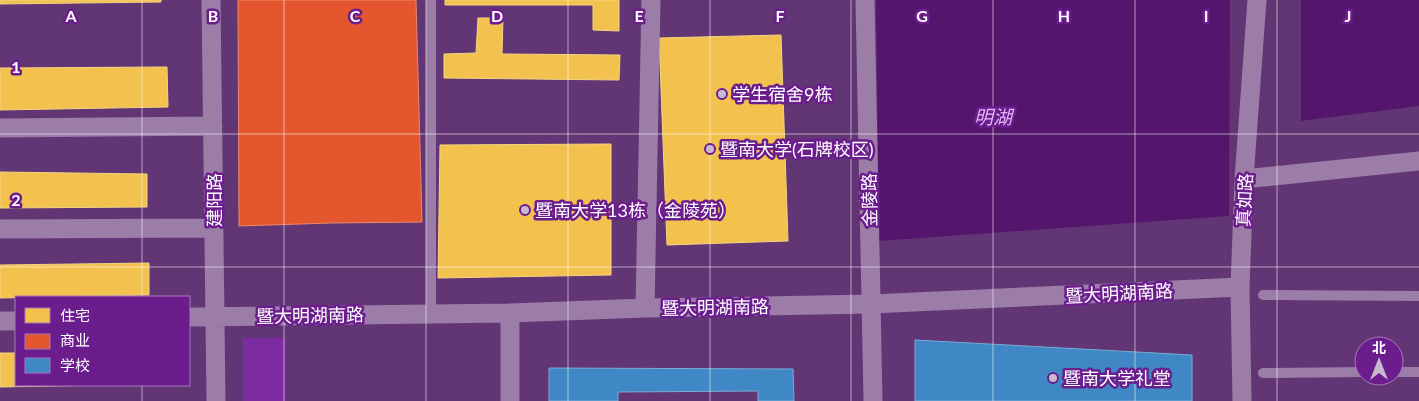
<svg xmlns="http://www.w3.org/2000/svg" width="1419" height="401" viewBox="0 0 1419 401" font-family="Lato,'Noto Sans SC',sans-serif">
  <rect width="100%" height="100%" fill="#623674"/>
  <!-- green -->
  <path fill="#7d2ba1" d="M243 338H285V401H243Z"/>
  <!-- water -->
  <path fill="#54166d" d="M876 0H1230L1229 216 879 241Z
    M1301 0H1419V106L1301 121Z"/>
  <!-- homes -->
  <path fill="#f2c14e" stroke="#f6d483" d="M0 0H161V2L0 4Z
    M445 0H619V31L593 30V5H445Z
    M478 18H503L502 54 620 55 619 80 444 78V54L476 53Z
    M781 35 788 241 667 245 659 38Z
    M167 67 168 107 0 110V68Z
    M611 144V275L438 278 440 145Z
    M0 172 147 174V207L0 208Z
    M149 263V295L0 298V265Z
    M0 353H16V385H103L0 387Z"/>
  <!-- shops -->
  <path fill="#e4572e" stroke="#ec896d" d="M238 0H416L422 222 331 223 239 226Z"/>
  <!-- schools -->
  <path fill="#3f88c5" stroke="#79acd6" d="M915 340 1192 355V401H915Z
    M549 368 793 369 794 401H758V391L618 392V401H549Z"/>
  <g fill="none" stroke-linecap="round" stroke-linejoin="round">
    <!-- lane -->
    <path stroke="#9c7da7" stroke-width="10" d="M1263 295 1419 296
      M431 313V0
      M1394 372H1419
      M1263 373 1364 372"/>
    <!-- street -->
    <path stroke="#9c7da7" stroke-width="19" d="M211 0 216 401
      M865 0 873 401
      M0 128 213 126
      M1244 179 1419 161
      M0 229 214 228
      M645 308 651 0
      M510 313V401
      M189 317 510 313 645 308 871 304 1240 287
      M0 321H16
      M1242 401 1240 287 1244 179 1257 0"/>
  </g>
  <!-- grid -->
  <path fill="none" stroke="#fff" stroke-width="1" stroke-opacity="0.55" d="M142 0V297M284 0V401M426 0V401M568 0V401M710 0V401M851 0V401M993 0V401M1135 0V401M1277 0V401M0 134H1419M0 267H1419M142 385V401"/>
  <!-- markers -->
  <g fill="#c8b9ce" stroke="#6c1d8d" stroke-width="2">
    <circle cx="722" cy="94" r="5"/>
    <circle cx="710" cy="149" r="5"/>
    <circle cx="525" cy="210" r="5"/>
    <circle cx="1053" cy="378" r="5"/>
  </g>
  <g text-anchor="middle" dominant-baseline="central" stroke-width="5" stroke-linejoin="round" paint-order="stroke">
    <!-- poi labels -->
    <g font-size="18" fill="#fff" stroke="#6c1d8d" text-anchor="start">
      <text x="732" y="94">学生宿舍9栋</text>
      <text x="720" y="149">暨南大学(石牌校区)</text>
      <text x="535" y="210">暨南大学13栋（金陵苑）</text>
      <text x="1063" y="378">暨南大学礼堂</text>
    </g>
    <!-- street labels -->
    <g font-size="18" fill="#fff" stroke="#6c1d8d">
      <text transform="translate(214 200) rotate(-90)">建阳路</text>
      <text transform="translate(869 200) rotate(-91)">金陵路</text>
      <text transform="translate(1244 200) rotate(-87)">真如路</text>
      <text transform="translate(1119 293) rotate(-3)">暨大明湖南路</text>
      <text transform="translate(715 307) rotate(-1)">暨大明湖南路</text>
      <text transform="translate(310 315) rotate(-1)">暨大明湖南路</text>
    </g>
    <!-- water labels -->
    <g font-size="19" font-style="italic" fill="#e1b6f4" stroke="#6c1d8d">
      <text x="993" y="116">明湖</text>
    </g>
  </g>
  <g font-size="16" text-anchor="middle" font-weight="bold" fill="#fff" stroke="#6c1d8d" stroke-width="5" stroke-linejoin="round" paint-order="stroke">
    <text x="71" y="22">A</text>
    <text x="213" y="22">B</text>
    <text x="355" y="22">C</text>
    <text x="497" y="22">D</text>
    <text x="639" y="22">E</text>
    <text x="780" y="22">F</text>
    <text x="922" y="22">G</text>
    <text x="1064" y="22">H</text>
    <text x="1206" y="22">I</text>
    <text x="1348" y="22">J</text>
    <text x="16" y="73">1</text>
    <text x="16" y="206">2</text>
  </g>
  <!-- legend -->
  <rect x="15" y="296" width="175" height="90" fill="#6c1d8d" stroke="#a777bb"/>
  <rect x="25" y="308" width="25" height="15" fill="#f2c14e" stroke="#a777bb"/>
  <text x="60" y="321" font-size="15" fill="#ffffff">住宅</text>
  <rect x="25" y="334" width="25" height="15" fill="#e4572e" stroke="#a777bb"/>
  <text x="60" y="346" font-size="15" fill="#ffffff">商业</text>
  <rect x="25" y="358" width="25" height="15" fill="#3f88c5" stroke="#a777bb"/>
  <text x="60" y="371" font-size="15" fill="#ffffff">学校</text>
  <!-- north arrow -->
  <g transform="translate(1379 361)"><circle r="24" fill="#6c1d8d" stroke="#a777bb"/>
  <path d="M0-4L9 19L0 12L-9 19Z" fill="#c8b9ce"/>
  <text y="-8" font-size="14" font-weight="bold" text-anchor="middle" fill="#ffffff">北</text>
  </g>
</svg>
